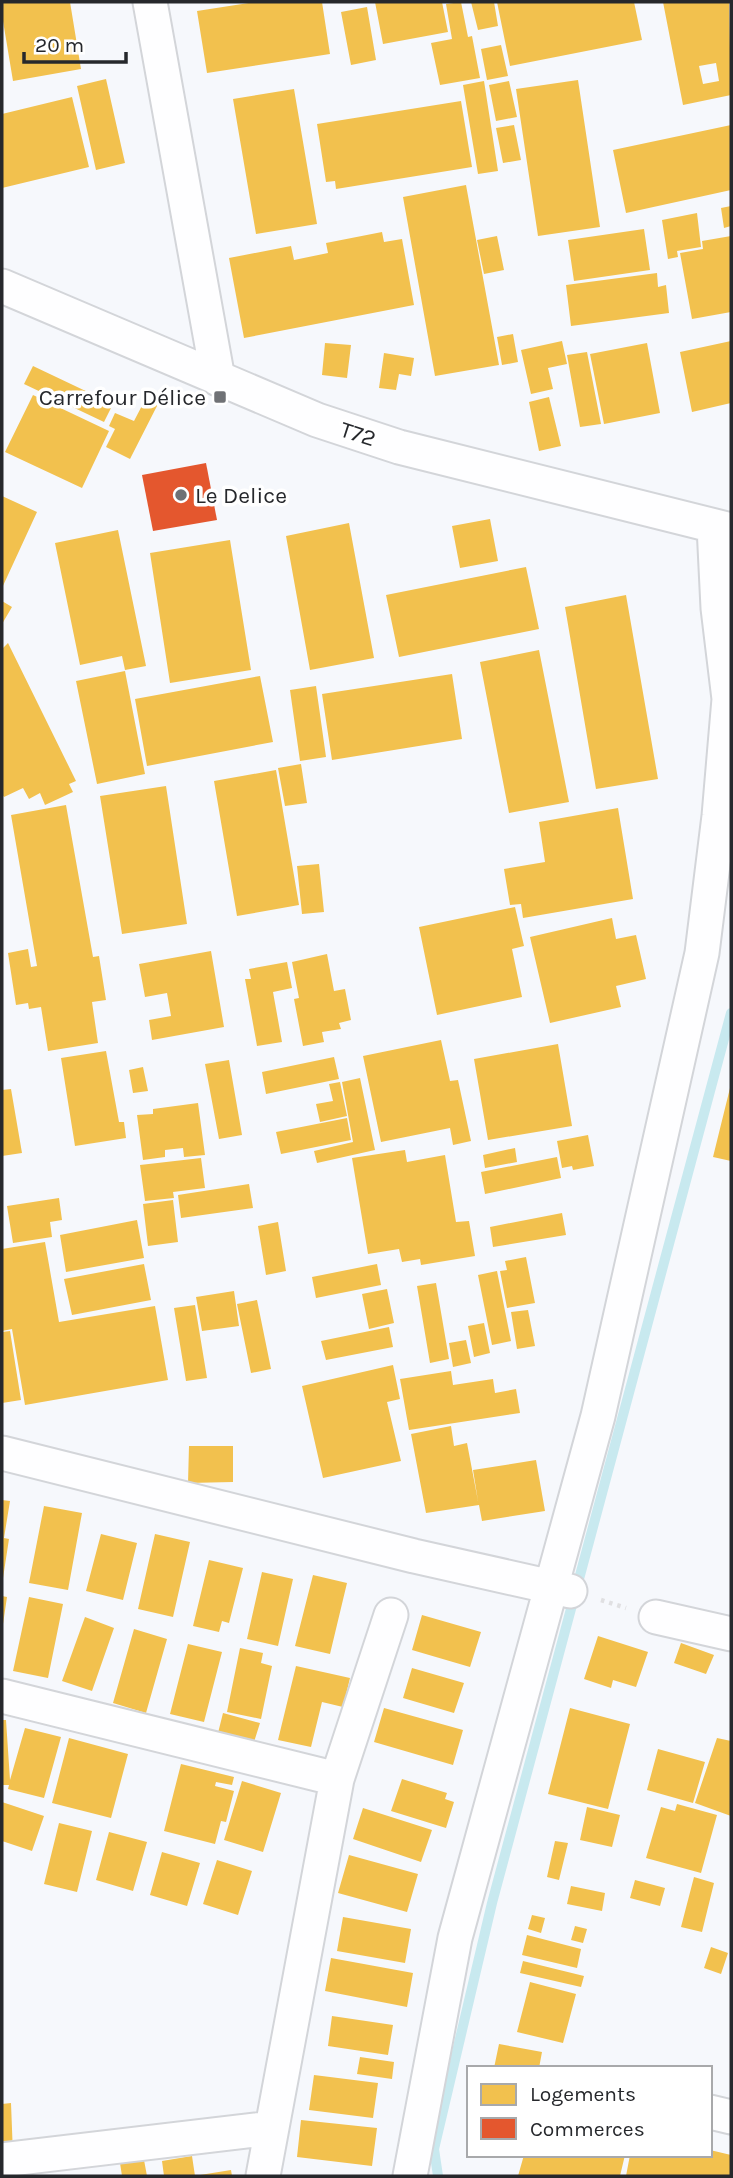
<svg xmlns="http://www.w3.org/2000/svg" width="733" height="2178" viewBox="0 0 733 2178" font-family="Karla,sans-serif">
  <rect width="100%" height="100%" fill="#f6f8fc"/>
  <!-- homes -->
  <path fill="#f2c14e" fill-rule="evenodd" d="M2 2H70L81 69 13 81 2 15Z
    M255 2H322L330 54 207 73 197 11Z
    M375 2H442L448 32 383 44Z
    M461 2 468 37 472 36 480 78 440 85 431 43 452 39 446 4Z
    M471 2H494L498 26 478 30Z
    M497 2H634L642 40 510 66Z
    M663 2H729L731 95 683 105ZM716 63 719 81 703 84 699 66Z
    M367 7 376 60 351 65 341 12Z
    M501 45 508 76 487 80 481 49Z
    M106 79 125 163 96 170 77 86Z
    M578 80 600 227 538 236 516 89Z
    M484 81 498 171 478 174 463 85Z
    M509 81 517 117 496 121 489 85Z
    M294 89 317 224 256 234 233 99Z
    M72 97 89 167 2 188V114Z
    M461 101 472 167 336 189 335 181 326 182 317 124Z
    M514 125 521 160 503 163 496 128Z
    M731 125V190L626 213 613 150Z
    M466 185 499 365 435 376 403 197Z
    M731 206V226L724 228 721 208Z
    M697 213 701 247 677 251 678 257 668 259 662 220Z
    M644 229 650 270 574 281 568 240Z
    M382 232 384 242 402 239 414 305 244 338 229 258 291 246 294 260 328 253 326 243Z
    M497 236 504 270 484 274 477 240Z
    M731 236V312L692 319 680 253 703 249 702 241Z
    M657 273 658 287 666 285 669 313 571 326 566 285Z
    M513 334 518 362 502 365 497 337Z
    M562 341 567 364 548 368 553 389 531 394 521 350Z
    M731 341V403L692 412 680 352Z
    M325 343 351 345 347 378 322 375Z
    M647 343 660 413 604 424 590 354Z
    M587 352 601 424 580 427 567 355Z
    M384 353 414 358 411 376 399 374 396 390 379 388Z
    M33 366 113 404 104 422 24 384Z
    M33 395 109 431 82 488 5 452Z
    M549 397 561 446 539 451 529 402Z
    M146 398 158 404 130 459 106 447 115 429 109 426 115 413 134 421Z
    M2 496 37 512 2 588Z
    M490 519 498 561 460 568 452 526Z
    M349 523 374 658 310 670 286 536Z
    M118 530 146 666 125 670 122 656 80 665 55 543Z
    M230 540 251 670 170 683 150 553Z
    M526 567 539 629 399 657 386 595Z
    M626 595 658 779 596 789 565 607Z
    M2 601 12 607 2 624Z
    M8 643 76 781 69 784 73 792 45 805 40 793 29 799 23 788 4 797 2 794V649Z
    M539 650 569 802 509 813 480 662Z
    M125 671 145 774 97 784 76 681Z
    M452 674 462 739 332 760 322 694Z
    M260 676 273 742 147 766 135 699Z
    M316 686 326 757 300 761 290 690Z
    M301 764 307 803 285 806 278 768Z
    M276 770 299 905 237 916 214 781Z
    M166 786 187 924 122 934 100 796Z
    M66 805 93 957 99 956 106 1000 92 1002 98 1043 48 1051 41 1007 29 1009 28 1003 16 1005 8 953 28 949 31 967 37 966 11 815Z
    M618 808 633 899 523 918 521 904 510 905 504 869 545 862 539 822Z
    M319 864 324 912 302 914 297 866Z
    M515 907 524 946 512 949 522 997 437 1015 419 927Z
    M612 918 616 939 636 935 646 979 616 986 621 1007 550 1023 530 937Z
    M211 951 224 1027 152 1040 149 1020 171 1016 167 993 145 997 139 964Z
    M327 954 334 991 345 989 351 1020 339 1023 341 1029 322 1032 324 1042 303 1046 294 999 299 998 292 962Z
    M287 962 292 988 273 992 282 1042 257 1046 245 979H251L249 969Z
    M441 1040 450 1081 458 1080 471 1141 453 1145 450 1128 381 1142 363 1056Z
    M558 1044 572 1126 488 1140 474 1059Z
    M106 1051 119 1122H124L126 1138 75 1146 61 1058Z
    M334 1057 339 1079 266 1094 262 1072Z
    M229 1060 242 1135 219 1139 205 1064Z
    M143 1067 148 1091 133 1093 129 1070Z
    M360 1078 375 1150 317 1163 314 1151 353 1142 342 1082Z
    M340 1082 347 1116 320 1122 316 1104 333 1101 329 1084Z
    M730 1088 731 1089V1161L713 1157Z
    M11 1089 22 1153 2 1156V1090Z
    M198 1103 205 1155 184 1157 183 1148 165 1150V1157L143 1160 137 1115 153 1114V1109Z
    M347 1118 351 1140 281 1154 276 1132Z
    M588 1135 594 1166 573 1170 572 1166 562 1168 557 1141Z
    M515 1148 517 1162 485 1168 483 1155Z
    M405 1150 407 1162 445 1155 456 1222 469 1221 475 1256 421 1265 420 1259 402 1262 399 1249 368 1254 352 1158Z
    M557 1157 561 1178 485 1194 481 1172Z
    M201 1158 205 1188 173 1192 174 1198 145 1201 140 1165Z
    M249 1184 253 1208 181 1218 178 1195Z
    M59 1198 62 1220 50 1222 52 1237 13 1243 7 1206Z
    M173 1200 178 1242 148 1246 143 1204Z
    M562 1213 566 1235 493 1247 490 1227Z
    M137 1220 144 1258 66 1272 60 1235Z
    M278 1222 286 1271 266 1275 258 1226Z
    M45 1242 59 1322 155 1306 168 1380 25 1405 12 1329 2 1331V1249Z
    M526 1257 535 1303 507 1308 500 1271 507 1270 505 1261Z
    M144 1264 151 1300 72 1315 64 1279Z
    M377 1264 381 1285 316 1298 312 1277Z
    M497 1271 511 1341 492 1345 478 1275Z
    M436 1283 449 1359 430 1363 417 1286Z
    M387 1289 394 1323 369 1329 362 1294Z
    M234 1291 239 1326 202 1331 196 1297Z
    M257 1300 271 1369 251 1373 237 1304Z
    M195 1305 207 1378 186 1381 174 1308Z
    M528 1310 535 1346 517 1349 511 1312Z
    M484 1323 490 1353 474 1357 468 1326Z
    M389 1327 393 1347 326 1360 321 1341Z
    M10 1331 21 1400 2 1403V1332Z
    M466 1340 471 1363 453 1367 449 1343Z
    M393 1365 400 1399 387 1402 401 1461 323 1478 302 1386Z
    M451 1371 453 1385 493 1379 495 1393 516 1389 520 1413 409 1430 400 1379Z
    M451 1426 454 1446 467 1443 478 1501 473 1470 536 1460 545 1511 482 1521 479 1505 426 1513 411 1434Z
    M189 1446H233V1482L188 1483Z
    M2 1500 10 1501 4 1538 9 1539 3 1578Z
    M44 1506 82 1513 68 1590 29 1583Z
    M101 1534 137 1543 123 1600 86 1591Z
    M155 1534 190 1542 173 1617 138 1609Z
    M209 1560 243 1568 229 1623 222 1621 219 1632 193 1626Z
    M262 1572 293 1579 278 1646 247 1639Z
    M313 1575 347 1583 330 1654 295 1646Z
    M2 1596 7 1597 3 1624H2Z
    M29 1597 63 1604 48 1678 13 1671Z
    M422 1615 481 1632 470 1667 412 1650Z
    M85 1617 114 1628 92 1691 62 1681Z
    M134 1629 167 1639 146 1713 113 1703Z
    M598 1636 648 1652 636 1687 613 1680 611 1688 584 1679Z
    M681 1643 714 1655 706 1674 674 1663Z
    M188 1644 222 1652 204 1722 170 1714Z
    M240 1648 263 1653 261 1663 272 1666 261 1719 227 1712Z
    M296 1666 350 1678 343 1707 322 1702 311 1747 278 1740Z
    M412 1668 464 1683 454 1713 403 1698Z
    M384 1708 463 1730 453 1765 374 1742Z
    M570 1708 630 1724 608 1809 548 1794Z
    M223 1713 260 1723 254 1742 218 1733Z
    M2 1720H6L10 1780 25 1728 61 1737 44 1798 8 1789 9 1785H2Z
    M69 1738 128 1754 111 1818 52 1803Z
    M717 1738 731 1741V1816L695 1803Z
    M658 1749 705 1762 693 1803 647 1790Z
    M181 1764 234 1777 232 1785 216 1782 215 1786 234 1791 226 1822 221 1821 215 1844 164 1831Z
    M402 1779 447 1793 445 1799 454 1802 446 1828 391 1811Z
    M242 1781 281 1793 263 1852 224 1840Z
    M2 1802 44 1816 32 1851 2 1841Z
    M677 1804 717 1815 701 1873 646 1858 661 1807 675 1811Z
    M587 1807 620 1815 612 1847 580 1840Z
    M363 1808 432 1830 421 1862 353 1839Z
    M59 1823 92 1831 77 1892 44 1884Z
    M109 1832 147 1842 133 1891 96 1880Z
    M555 1841 568 1843 559 1880 547 1877Z
    M162 1852 200 1863 187 1906 150 1895Z
    M349 1855 418 1874 407 1912 338 1893Z
    M217 1860 252 1871 238 1915 203 1904Z
    M694 1877 714 1883 702 1932 681 1927Z
    M635 1880 665 1888 660 1906 630 1898Z
    M571 1886 605 1893 602 1911 567 1904Z
    M532 1915 545 1918 541 1933 528 1929Z
    M343 1917 411 1929 405 1963 337 1951Z
    M575 1926 587 1929 583 1943 571 1940Z
    M527 1935 581 1949 577 1968 522 1955Z
    M711 1947 728 1953 721 1974 704 1968Z
    M331 1958 413 1973 407 2007 325 1991Z
    M523 1961 584 1976 581 1987 520 1973Z
    M530 1982 576 1994 563 2043 517 2032Z
    M332 2016 393 2025 388 2055 328 2046Z
    M499 2044 542 2052 539 2068H494Z
    M360 2057 394 2062 392 2079 357 2074Z
    M314 2075 378 2083 373 2118 309 2110Z
    M11 2103 13 2155H2V2104Z
    M301 2120 377 2128 372 2166 297 2157Z
    M710 2150 731 2155V2176H626L630 2155H710Z
    M524 2155H625L620 2176H518Z
    M192 2156 195 2176H164L162 2161Z
    M144 2160 147 2176H122L120 2163Z
    M231 2170 232 2176H200V2175Z"/>
  <!-- shops -->
  <path fill="#e4572e" d="M206 463 217 520 153 531 142 475Z"/>
  <g fill="none" stroke-linecap="round" stroke-linejoin="round">
    <!-- stream -->
    <path stroke="#c8e9ef" stroke-width="10" d="M438 2176 434 2149 492 1903 731 1013"/>
    <defs>
      <path id="minor" d="M150 2 218 379
        M2 286 317 420 399 447 731 530
        M714 526 718 608 729 699
        M2 1453 414 1556 570 1591
        M656 1617 731 1634
        M2 1696 337 1779
        M710 2112 731 2117
        M2 2160 272 2128
        M263 2176 337 1779 391 1615
        M410 2176 455 1938 598 1416 702 953 719 816 729 699 731 693"/>
    </defs>
    <!-- minor casing -->
    <use href="#minor" stroke="#d3d5d9" stroke-width="37"/>
    <!-- path -->
    <path stroke="#e0e0e2" stroke-width="4.5" stroke-dasharray="3.5 5" stroke-linecap="butt" d="M601 1600 626 1608"/>
    <!-- minor -->
    <use href="#minor" stroke="#fefeff" stroke-width="33"/>
  </g>
  <!-- markers -->
  <g fill="#6f7175" stroke="#fff" stroke-width="2.5">
    <rect x="213" y="390" width="14" height="14" rx="3.5"/>
    <circle cx="181" cy="495" r="7"/>
  </g>
  <g text-anchor="middle" dominant-baseline="central" stroke-width="7" stroke-linejoin="round" paint-order="stroke">
    <!-- poi labels -->
    <g font-size="23" fill="#26282c" stroke="#fff" text-anchor="end">
      <text x="206" y="397">Carrefour Délice</text>
      <text x="195" y="495" text-anchor="start">Le Delice</text>
    </g>
    <!-- street labels -->
    <g font-size="23" fill="#26282c" stroke="#fff">
      <text transform="translate(358 434) rotate(18)">T72</text>
    </g>
  </g>
  <!-- border -->
  <rect width="733" height="2178" fill="none" stroke="#26282c" stroke-width="7"/>
  <!-- legend -->
  <rect x="467" y="2066" width="245" height="91" fill="#ffffff" stroke="#a8a9ab" stroke-width="2"/>
  <rect x="481" y="2084" width="35" height="21" fill="#f2c14e" stroke="#a8a9ab" stroke-width="2"/>
  <text x="530" y="2101" font-size="21" fill="#26282c">Logements</text>
  <rect x="481" y="2118" width="35" height="21" fill="#e4572e" stroke="#a8a9ab" stroke-width="2"/>
  <text x="530" y="2136" font-size="21" fill="#26282c">Commerces</text>
  <!-- scale -->
  <path d="M24 52v10h102v-10" fill="none" stroke="#26282c" stroke-width="3.5"/>
  <text x="35" y="52" font-size="21" fill="#26282c" stroke="#ffffff" stroke-width="5" paint-order="stroke">20 m</text>
</svg>
